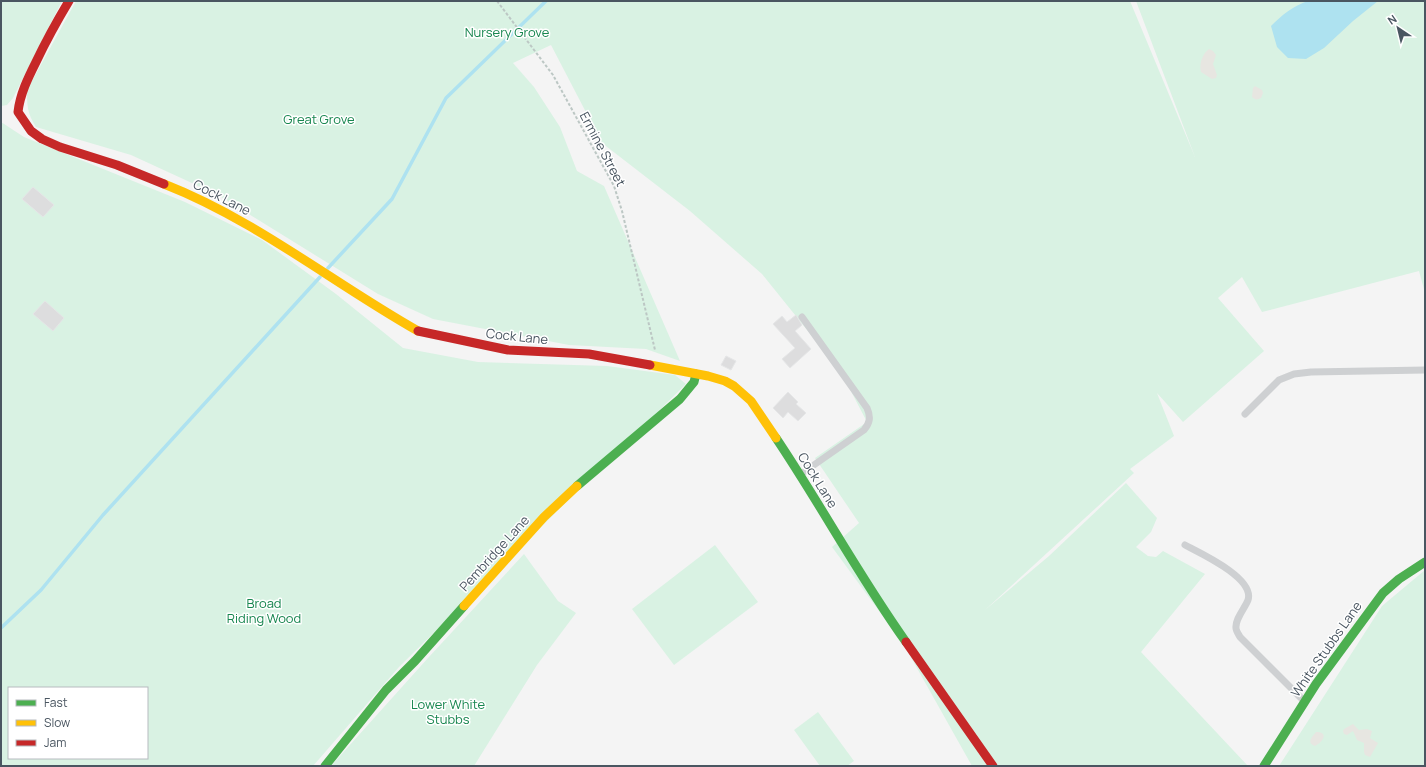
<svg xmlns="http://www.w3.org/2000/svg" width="1426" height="767" viewBox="0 0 1426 767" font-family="Manrope,sans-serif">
  <rect width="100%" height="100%" fill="#f4f4f4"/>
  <!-- green -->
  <path fill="#d9f2e3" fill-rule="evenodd" d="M1 1H62L13 98 7 105 1 106Z
    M76 1H1130L1195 157 1136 1H1425V293L1419 271 1262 312 1242 277 1218 298 1264 351 1183 422 1157 393 1174 436 1130 469 1134 473 985 610 1049 556 1126 483 1157 518 1151 532 1136 547 1148 556 1156 557 1163 551 1205 574 1141 652 1248 766H972L904 645 832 547 859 523 815 458 867 422 841 372 762 274 690 211 602 143 551 45 513 63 534 87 560 127 577 171 604 186 680 361 646 349 569 345 433 319 378 294 218 195 131 155 36 127C27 113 27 105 27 90Z
    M1 122 24 137 185 202 262 240 336 294 403 348 478 362 607 366 675 375 686 384 399 667 313 766H1ZM9 688H147V758H9Z
    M715 545 758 602 674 665 632 609Z
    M524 554 558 601 576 613 537 665 474 766H331L428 658Z
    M1425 570V766H1279L1382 606Z
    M818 712 854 761 847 766H820L794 730Z"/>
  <!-- sand -->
  <path fill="#e7e6e1" d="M1209 49 1213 51 1216 55 1213 64 1217 75 1216 78 1212 79 1201 72C1199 65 1202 54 1209 49Z
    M1255 86 1262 90 1263 93 1261 98C1257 100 1255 100 1252 97L1253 88Z
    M1353 724 1359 730 1367 729 1372 731 1370 738 1378 743 1370 757 1365 755 1364 752V743L1357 740 1353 731 1347 735 1344 734 1343 731 1344 729Z
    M1316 732C1330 732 1322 743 1315 746 1306 743 1312 737 1316 732Z"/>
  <!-- water -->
  <path fill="#aee2f0" d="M1308 1H1378L1353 21 1324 48 1306 59 1288 58 1277 47 1271 26C1282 15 1293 6 1308 1Z"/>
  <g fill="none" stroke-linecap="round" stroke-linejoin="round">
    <!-- stream -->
    <path stroke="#aee2f0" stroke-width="3.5" d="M328 268 392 199 446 98 546 1
      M1 628 41 590 103 515 320 277"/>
  </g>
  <!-- building -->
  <path fill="#ddddde" stroke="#e5e6e7" d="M33 187 54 205 43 217 22 199Z
    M45 301 64 318 53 331 33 314Z
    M796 315 802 325 795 331 811 349 790 368 782 359 795 348 773 324 782 316 787 322Z
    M726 356 736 361 731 370 721 365Z
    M788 392 798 402 796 404 806 413 798 421 788 412 783 418 773 408Z"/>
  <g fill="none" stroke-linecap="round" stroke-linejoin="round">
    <!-- path -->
    <path stroke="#bcc7c4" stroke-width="2" stroke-dasharray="3 2" stroke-linecap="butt" d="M497 1 553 75 614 186 622 211 655 350"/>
    <!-- lane -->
    <path stroke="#ced0d2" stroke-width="7" d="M1245 414 1279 380 1294 374 1311 372 1425 370
      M801 474 864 430C870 423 871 417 867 408L802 317
      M1185 545C1200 553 1255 578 1248 600 1245 608 1235 619 1236 628 1236 631 1239 635 1240 637L1303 700"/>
    <!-- fast -->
    <path stroke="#4caf50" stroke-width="9" d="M776 438C821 505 859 576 906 642
      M577 486 680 399 694 382 696 374
      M325 766 386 690 415 661 464 606
      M1264 766 1316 684 1383 593 1399 579 1425 562"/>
    <!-- slow -->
    <path stroke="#ffc107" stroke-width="9" d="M164 184C256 220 333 283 418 331
      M650 365 708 376 725 381 734 386 751 401 776 438
      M464 606 544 517 577 486"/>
    <!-- jam -->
    <path stroke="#c62828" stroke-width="9" d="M69 1C57 21 46 41 36 62 28 78 20 94 18 112L31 131 42 139 60 147 117 165 164 184
      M418 331 508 350 589 354 650 365
      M906 642 993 766"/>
  </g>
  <g text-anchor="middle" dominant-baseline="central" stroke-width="3" stroke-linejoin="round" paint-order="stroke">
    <!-- park labels -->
    <g font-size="13" fill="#17864f" stroke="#fff">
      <text x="507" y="32">Nursery Grove</text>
      <text x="319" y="119">Great Grove</text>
      <text x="264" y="603">Broad<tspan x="264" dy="15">Riding Wood</tspan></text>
      <text x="448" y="704">Lower White<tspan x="448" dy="15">Stubbs</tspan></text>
    </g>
    <!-- street labels -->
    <g font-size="13" fill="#4a5661" stroke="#fff">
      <text transform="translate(603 149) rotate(62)">Ermine Street</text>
      <text transform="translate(222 197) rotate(27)">Cock Lane</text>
      <text transform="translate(517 336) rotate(6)">Cock Lane</text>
      <text transform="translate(818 480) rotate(58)">Cock Lane</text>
      <text transform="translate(494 553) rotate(-48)">Pembridge Lane</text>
      <text transform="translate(1326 649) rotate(-55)">White Stubbs Lane</text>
    </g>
  </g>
  <!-- border -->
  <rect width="1426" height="767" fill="none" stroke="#4a5661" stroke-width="4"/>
  <!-- legend -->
  <rect x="8" y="687" width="140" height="72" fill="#ffffff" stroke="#b7bbc0"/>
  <rect x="16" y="700" width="20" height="6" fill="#4caf50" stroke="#b7bbc0"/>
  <text x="44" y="707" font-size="12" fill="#4a5661">Fast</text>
  <rect x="16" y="720" width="20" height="6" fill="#ffc107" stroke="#b7bbc0"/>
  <text x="44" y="727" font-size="12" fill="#4a5661">Slow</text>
  <rect x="16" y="740" width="20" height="6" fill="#c62828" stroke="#b7bbc0"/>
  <text x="44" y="747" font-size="12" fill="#4a5661">Jam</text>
  <!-- north arrow -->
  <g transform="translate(1398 28) rotate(325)" stroke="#ffffff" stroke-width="3" paint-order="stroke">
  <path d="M0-3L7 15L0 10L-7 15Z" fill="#4a5661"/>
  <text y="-6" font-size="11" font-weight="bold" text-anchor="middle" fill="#4a5661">N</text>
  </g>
</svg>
